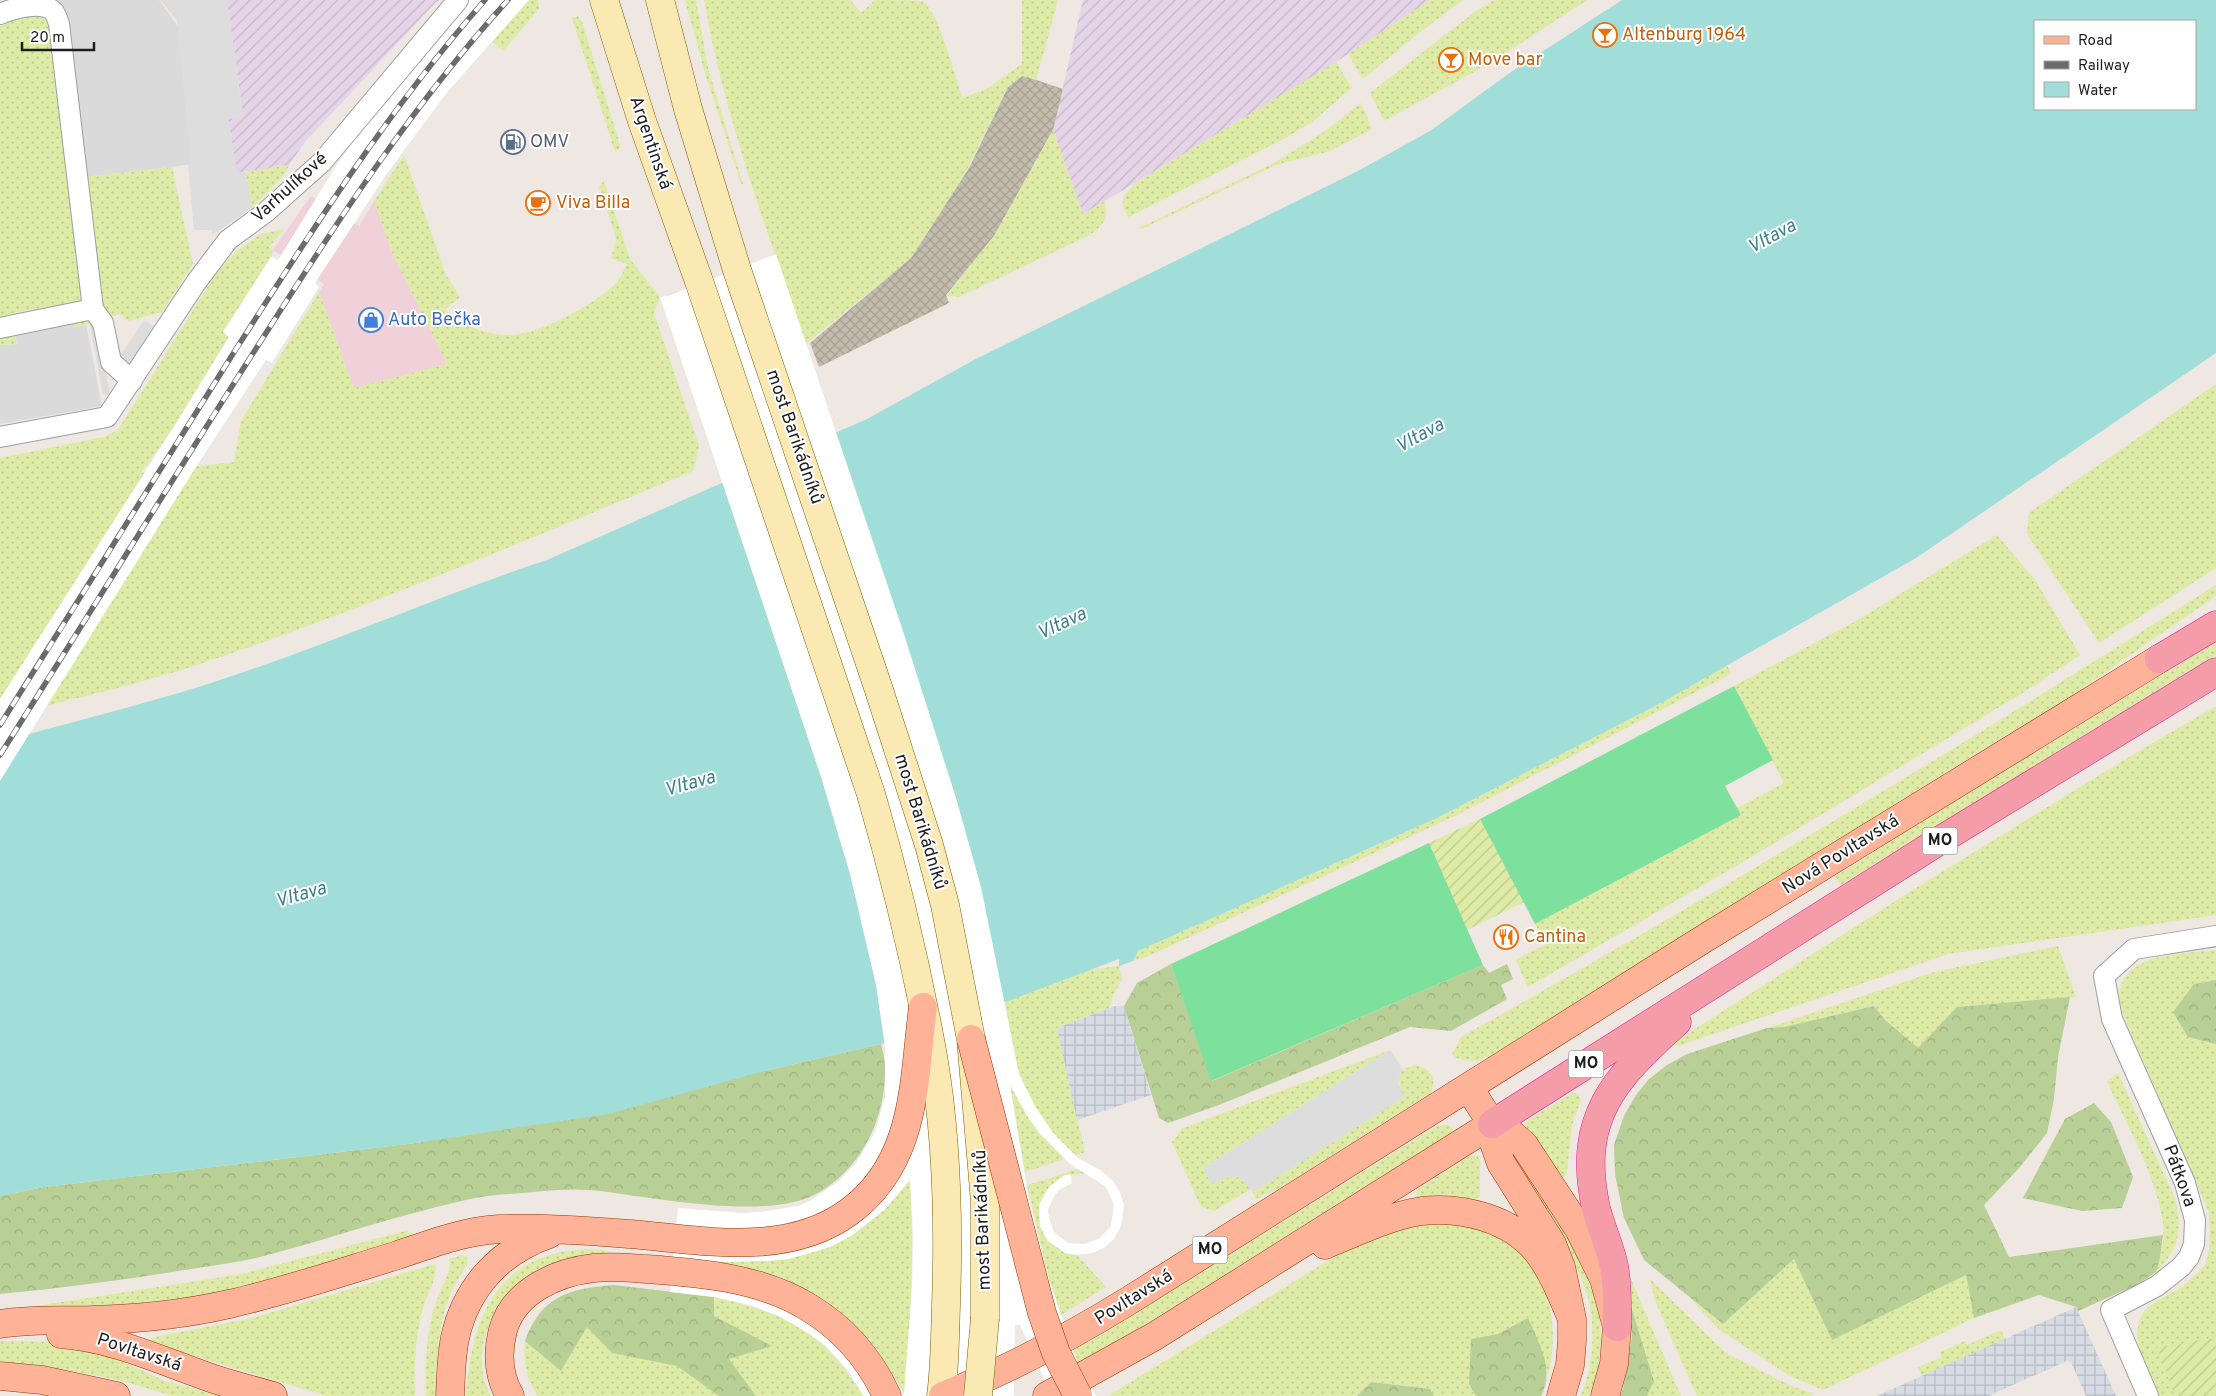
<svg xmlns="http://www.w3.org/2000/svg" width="2216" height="1396" viewBox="0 0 2216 1396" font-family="Overpass,sans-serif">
  <defs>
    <pattern id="industrial-furrows" width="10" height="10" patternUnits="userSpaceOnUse" patternTransform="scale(1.25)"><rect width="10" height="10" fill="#e5d4e8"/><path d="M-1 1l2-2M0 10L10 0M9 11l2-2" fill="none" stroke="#c4b6c7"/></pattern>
    <pattern id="construction-cross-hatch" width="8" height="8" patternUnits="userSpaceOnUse" patternTransform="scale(1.25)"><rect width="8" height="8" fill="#c3bcad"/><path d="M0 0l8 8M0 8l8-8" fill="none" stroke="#a7a194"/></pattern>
    <pattern id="grass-dots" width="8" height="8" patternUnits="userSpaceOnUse" patternTransform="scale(1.25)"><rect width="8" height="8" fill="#ddeba6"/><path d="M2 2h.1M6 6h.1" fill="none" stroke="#bdc98e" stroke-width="1.8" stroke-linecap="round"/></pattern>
    <pattern id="forest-crowns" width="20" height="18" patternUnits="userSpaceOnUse" patternTransform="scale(1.25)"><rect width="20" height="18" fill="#b8cf96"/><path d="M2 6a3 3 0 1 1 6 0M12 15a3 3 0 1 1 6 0" fill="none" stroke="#9eb181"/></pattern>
    <pattern id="garden-furrows" width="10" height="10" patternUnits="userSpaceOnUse" patternTransform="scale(1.25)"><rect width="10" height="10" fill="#ddeba6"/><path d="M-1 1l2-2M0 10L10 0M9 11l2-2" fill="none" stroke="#bdc98e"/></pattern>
    <pattern id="plaza-grid" width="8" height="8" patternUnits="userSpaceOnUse" patternTransform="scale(1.25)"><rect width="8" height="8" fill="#d6dbe4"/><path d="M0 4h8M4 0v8" fill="none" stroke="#b7bcc3"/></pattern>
  </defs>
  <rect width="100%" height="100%" fill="#eee7e2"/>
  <!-- residential -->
  <path fill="#dbdada" d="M50 0H159L186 38 203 163 86 177Z
    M70 302 75 328 86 324 102 406 0 424V345L17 344 12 314Z"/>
  <!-- commercial -->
  <path fill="#f0d0d9" d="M311 196 359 226 374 201 391 250 447 364 354 389 319 292 324 284 273 250Z"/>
  <!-- industrial -->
  <path fill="url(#industrial-furrows)" d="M227 0H441L436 2 305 142 289 165 237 173 228 118 243 116Z
    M1083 0H1430L1324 70 1083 214 1053 130Z"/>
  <!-- construction -->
  <path fill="url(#construction-cross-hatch)" d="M1022 75 1063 89 1053 130 994 236 946 295 949 303 819 367 810 343 911 258 969 168 1008 87Z"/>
  <!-- grass -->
  <path fill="url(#grass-dots)" d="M50 0 86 177 172 167 193 264 162 312 128 321 120 314 75 328 69 303 12 313 17 344 0 345V12Z
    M529 0H538L539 9 503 51 492 41Z
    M685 0H696L708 68 743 184H741L705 73Z
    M704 0H850L861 13 875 0C887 0 911 0 921 1 939 8 955 79 963 98L988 88 1022 64V0H1058L1036 80 1022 76 1008 87 965 174 911 258 806 344C767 231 725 119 704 0Z
    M1430 0H1463L1419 33 1363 79 1348 54Z
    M1494 0H1587L1492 62 1384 121 1370 93 1476 11Z
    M578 16 582 22 621 148 615 151 572 18Z
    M1336 62 1352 88 1312 122 1282 140 1128 217C1119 200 1122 198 1134 184Z
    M1361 103 1372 129 1330 151 1276 165 1142 229 1139 228 1272 164 1324 132Z
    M1053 130 1083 214 1105 201C1107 220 1106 222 1090 235L959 297 946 296 994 236Z
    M404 155 446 275 460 297 445 309C461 325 486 335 508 335 538 335 587 308 610 289 618 283 623 273 627 264L611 258 616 241 615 234 599 187 604 181 630 259 660 297 654 313 699 446 693 471C529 539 365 609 197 665 133 686 65 700 0 718V458L104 437 118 430 217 272 239 249 261 234 284 229 269 247 273 250 271 257 223 332 229 336 175 425 141 473 234 462 241 421 319 292 354 388 447 364 391 250 374 201Z
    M289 165 284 175 252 208 246 172Z
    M2216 384V568L2099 643 2027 534 2029 513Z
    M1997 535 2035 580 2080 655 2021 694 1746 860 1528 987 1516 960 1546 944 1535 924 1741 815 1737 808 1784 783 1734 686 1856 621Z
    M2216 585V596L2071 696 1991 744 1499 1052C1483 1059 1469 1066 1452 1055L1461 1037C1717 894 1968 742 2216 585Z
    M2216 642V655L1841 885 1835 877 1945 807Z
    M1727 665 1731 674 1453 817 1146 957 1134 961 1137 951 1437 818 1661 703Z
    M2216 706V915L1948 954 1678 1046 1673 1043 1916 888 2119 763Z
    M2058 946 2076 997 1958 1007 1918 1048 1885 1020 1873 1006 1784 1027 1768 1028 1934 972Z
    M2216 950V980L2194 984 2188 1037 2216 1044V1338L2157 1347 2175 1396H2159C2146 1368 2120 1325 2155 1302 2168 1294 2180 1290 2191 1279 2195 1275 2204 1268 2206 1262 2212 1247 2209 1228 2209 1212L2125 1019C2123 1013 2120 1006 2120 1000 2117 952 2184 954 2216 950Z
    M1119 966 1122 980 1114 993 1109 1008 1057 1028 1085 1152 1025 1172 1011 1091 1014 1055 1005 1002 1088 970Z
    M1390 1050 1203 1168 1224 1178 1237 1177 1243 1180 1251 1189 1214 1211 1201 1207 1172 1142 1181 1129Z
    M1415 1065C1431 1068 1437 1078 1431 1093L1282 1187 1256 1199 1253 1192 1404 1097C1398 1081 1393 1071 1415 1065Z
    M2118 1073 2175 1199C2183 1230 2179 1249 2156 1272 2161 1257 2165 1240 2163 1223 2156 1174 2127 1126 2107 1081Z
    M1574 1092 1577 1093 1581 1099 1572 1125 1567 1172 1566 1175 1561 1179 1524 1126 1528 1120Z
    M1448 1124 1453 1129 1451 1133 1080 1365 1073 1350 1098 1337 1437 1126Z
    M1507 1144C1560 1219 1629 1297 1589 1396H1581C1594 1364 1597 1321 1585 1288 1577 1265 1564 1244 1552 1224 1536 1198 1520 1172 1505 1145Z
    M1470 1156H1478L1480 1160V1196L1474 1200 1418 1199 1416 1194 1418 1189Z
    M1078 1169 1085 1173 1063 1176 1045 1192 1039 1205V1219L1043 1234 1048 1241 1065 1253 1077 1255 1106 1287 1058 1317 1027 1185Z
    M910 1179C914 1252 911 1323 905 1395 874 1341 839 1300 780 1278 758 1270 732 1267 709 1261 775 1264 832 1258 883 1211 893 1202 902 1190 910 1179Z
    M1439 1221C1450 1223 1463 1223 1473 1226 1480 1228 1488 1232 1494 1235 1549 1262 1561 1320 1548 1376L1539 1343 1527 1318 1498 1334 1471 1339 1469 1384 1476 1396H1434L1429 1389 1371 1382 1357 1396H1108L1331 1259 1367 1241 1404 1226Z
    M406 1231 413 1234 415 1239 241 1289 137 1307 28 1310 30 1307 242 1274Z
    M585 1249 606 1250 605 1254C548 1258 506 1276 486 1333 479 1353 480 1377 491 1396H466C472 1317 495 1255 585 1249Z
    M462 1255 467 1257 468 1264C438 1302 437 1349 436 1396H426C425 1360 426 1326 440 1292 444 1280 452 1272 449 1259Z
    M1621 1256 1681 1396H1647L1654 1380 1629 1300Z
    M1794 1259 1832 1340 1966 1275 1974 1318 1823 1390 1790 1376 1720 1330 1688 1296 1723 1324Z
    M435 1264C439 1278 426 1294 423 1308 415 1337 414 1366 415 1396H327L151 1343V1339L155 1337 252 1318Z
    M1650 1279 1726 1353 1787 1384 1814 1394 1809 1396H1697L1655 1301Z
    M714 1297C787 1314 823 1331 863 1396H756L729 1359 772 1346 714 1316Z
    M587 1327 612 1353 677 1366 719 1396H538C526 1380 523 1361 525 1341L561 1371Z
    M2001 1330 2005 1339 1922 1376 1918 1367 1942 1357 1940 1352 1965 1341 1967 1345Z
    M0 1341 65 1342 105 1354 165 1381 218 1396H173L119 1380 72 1371 0 1361Z"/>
  <!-- forest -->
  <path fill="url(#forest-crowns)" d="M1171 964 1212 1081 1483 965 1489 973 1507 964 1513 979 1501 985 1507 999 1451 1031 1410 1027 1219 1105 1168 1123 1159 1118 1124 1006 1137 983Z
    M2216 980V1044L2188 1037 2173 1012 2194 984Z
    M2070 997 2058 1057 2054 1099 2047 1133 2020 1167 1984 1205 2009 1257 2163 1235 2160 1258 2156 1272 2136 1285 2078 1311 2076 1307 2039 1295 1974 1318 1966 1275 1832 1340 1794 1259 1723 1324 1644 1260 1624 1218 1615 1174 1614 1145 1624 1116 1636 1095 1649 1079 1667 1065 1687 1054 1767 1028 1784 1027 1874 1006 1885 1020 1918 1048 1957 1007Z
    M881 1044C883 1052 885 1061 885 1069 886 1119 860 1172 814 1195 761 1221 650 1196 590 1190 564 1188 535 1192 509 1194 480 1195 453 1203 425 1210 370 1224 315 1243 260 1257 236 1263 210 1266 185 1270 123 1280 62 1288 0 1294V1196L44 1187 416 1143 769 1070Z
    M2094 1103 2111 1122 2133 1177 2122 1208 2082 1211 2023 1198 2065 1119Z
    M614 1285 714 1297V1316L772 1346 729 1359 756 1396H719L677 1366 612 1353 587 1327 561 1371 525 1341C541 1296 570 1288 614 1285Z
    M1629 1300 1654 1381 1647 1396H1620L1623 1389 1632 1337Z
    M1528 1318C1539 1343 1555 1370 1541 1396H1476L1469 1384 1471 1339 1498 1334Z
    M1371 1382 1430 1389 1434 1396H1357Z"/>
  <!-- garden -->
  <path fill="url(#garden-furrows)" d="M1480 819 1524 902 1467 930 1429 843Z
    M2216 1338V1396H2175L2157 1347Z"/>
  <!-- pitch -->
  <path fill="#7de09c" d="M1734 686 1773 760 1725 786 1741 815 1535 924 1480 819Z
    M1429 843 1483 965 1211 1081 1171 964Z"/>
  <!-- parking -->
  <path fill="#ddd" d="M160 0H227L243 117 228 119 237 172H246L252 208 212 235V230H194L188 165 191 164 177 20Z
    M146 321 156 328 131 366 118 358 143 322Z
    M97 324 110 394 103 395 90 325Z
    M1390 1050 1403 1070 1400 1074 1398 1083 1405 1097 1253 1192 1243 1180 1237 1177 1224 1178 1211 1184 1203 1168Z"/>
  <!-- plaza -->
  <path fill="url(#plaza-grid)" d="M1115 1006H1124L1151 1095 1077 1120 1057 1028Z
    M2076 1307 2116 1396H2086L2071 1362 2067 1361 1988 1396H1877Z"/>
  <!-- water -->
  <path fill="#a1ded9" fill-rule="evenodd" d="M1622 0H2216V353L1916 558 1661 703 1437 818 1138 951 1133 961 1119 966V959L934 1029 881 1044 769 1070 608 1114 416 1143 44 1187 0 1196V742C68 723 137 706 205 685 321 648 432 598 547 560L867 419 974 360 1356 172 1430 131 1511 72ZM2035 21H2195V109H2035Z"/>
  <!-- pier -->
  <path fill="#fff" fill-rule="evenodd" d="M464 0H529L449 90 388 172 315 283 319 287 272 363 266 360 194 470 0 781V699L175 425 229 337 223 332 271 257 278 260 336 166 375 110Z
    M776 254 902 628 956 798 981 887 1019 1074 1035 1106 1053 1133 1078 1158 1100 1170 1113 1181 1120 1192 1124 1205 1121 1226 1114 1239 1105 1247 1093 1253 1077 1255 1065 1253 1048 1241 1040 1226 1039 1205 1049 1187 1063 1176 1070 1174 1072 1183 1059 1190 1054 1196 1048 1210 1049 1218 1054 1232 1068 1243 1085 1244 1100 1238 1111 1226 1114 1205 1106 1187 1069 1163 1040 1134 1029 1119 1010 1085 1028 1194 1046 1270 1076 1359 1096 1396H1052L1020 1325H1015L1014 1396H864L846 1368 825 1345 803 1330 779 1316 750 1305 714 1297 670 1292 678 1208 741 1213 761 1212 798 1206 811 1200 839 1181 856 1163 875 1132 885 1097V1047L876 985 850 874 821 777 660 297 668 296ZM910 1180 913 1235 912 1287 904 1394 876 1348 846 1317 829 1303 806 1290 778 1277 714 1262 767 1261 789 1259 830 1247 851 1236 884 1210Z"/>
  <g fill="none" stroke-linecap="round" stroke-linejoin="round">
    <defs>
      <path id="minor" d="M0 14C14 8 43 0 54 12 56 15 58 20 59 24L93 309 103 323 111 362 132 381
        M0 328 93 309
        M0 437 107 417 197 281 228 240 266 212 322 162 458 0
        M2148 1396 2111 1310 2157 1286 2181 1267 2189 1257 2194 1244 2195 1220 2185 1183 2112 1019 2104 976 2134 949 2216 936"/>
      <path id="secondary" d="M604 0 642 121 700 284 871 794C896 880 917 968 933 1056 947 1138 949 1223 946 1305 945 1335 945 1366 941 1396
        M660 0 688 109 737 270 878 687 929 845 945 905 971 1039 985 1202V1318"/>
      <path id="primary" d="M1469 1088 1492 1124 1494 1143 1501 1163 1552 1244 1561 1267 1572 1319V1341L1570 1365 1561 1396
        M1492 1124 1507 1130 1524 1145 1579 1229 1604 1279 1617 1327 1614 1364 1605 1396
        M1325 1245C1356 1232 1389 1216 1422 1211 1462 1206 1511 1219 1537 1251 1553 1272 1562 1295 1572 1319
        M0 1324C31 1319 62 1321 93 1320 139 1319 185 1314 229 1304 287 1291 342 1272 398 1255 430 1244 464 1231 499 1229 539 1227 590 1231 630 1234 702 1240 786 1258 849 1212 917 1162 913 1083 923 1007
        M61 1334C114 1338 162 1361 211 1378 231 1385 253 1390 273 1396
        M0 1376 42 1380 116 1396
        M450 1396C451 1377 451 1357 455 1338 466 1287 500 1251 549 1234
        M510 1396C498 1375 497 1353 503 1330 514 1291 557 1272 594 1268 612 1266 630 1268 647 1269 701 1273 761 1278 808 1307 843 1328 870 1359 887 1396
        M943 1396C1008 1370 1070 1337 1130 1300L1702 940 2159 659
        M1047 1396 1155 1336 1492 1124"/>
      <path id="trunk" d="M2159 659 2216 625
        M1492 1124 1939 841 2216 672
        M1617 1327C1617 1306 1618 1286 1614 1266 1610 1246 1601 1228 1596 1208 1576 1117 1615 1078 1677 1022"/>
    </defs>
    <!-- minor casing -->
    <use href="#minor" stroke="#9e9e9e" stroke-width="22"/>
    <!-- secondary casing -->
    <use href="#secondary" stroke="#765f02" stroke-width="29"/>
    <!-- primary casing -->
    <use href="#primary" stroke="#963600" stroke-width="29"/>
    <!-- trunk casing -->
    <use href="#trunk" stroke="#dd1f9a" stroke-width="29"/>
    <!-- minor -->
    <use href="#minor" stroke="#fff" stroke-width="20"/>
    <!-- secondary -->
    <use href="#secondary" stroke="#fbe9b4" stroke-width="28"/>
    <!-- primary -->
    <use href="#primary" stroke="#feb297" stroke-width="28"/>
    <!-- trunk -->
    <use href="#trunk" stroke="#f49ca7" stroke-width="28"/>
    <defs>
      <path id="rail" d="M0 725C78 602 154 479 231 357 310 233 388 110 485 0
        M0 755C89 615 176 473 266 333 340 217 415 102 508 0"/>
    </defs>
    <!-- rail casing -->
    <use href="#rail" stroke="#6b6b6b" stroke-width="5.5"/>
    <!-- rail -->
    <use href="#rail" stroke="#fff" stroke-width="4" stroke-dasharray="11" stroke-linecap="butt"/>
    <defs>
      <path id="secondary-bridge" d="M978 1396 985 1318"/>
      <path id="primary-bridge" d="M971 1039 1042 1313 1056 1353 1078 1396"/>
    </defs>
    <!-- secondary-bridge casing -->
    <use href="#secondary-bridge" stroke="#765f02" stroke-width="29" stroke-linecap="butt"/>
    <!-- primary-bridge casing -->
    <use href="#primary-bridge" stroke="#963600" stroke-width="29" stroke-linecap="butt"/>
    <!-- secondary-bridge -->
    <use href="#secondary-bridge" stroke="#fbe9b4" stroke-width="28"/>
    <!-- primary-bridge -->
    <use href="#primary-bridge" stroke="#feb297" stroke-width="28"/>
  </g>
  <!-- icons -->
  <defs>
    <symbol id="bar-ring" viewBox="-11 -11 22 22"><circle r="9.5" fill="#fff" stroke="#e8710a" stroke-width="1.5"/><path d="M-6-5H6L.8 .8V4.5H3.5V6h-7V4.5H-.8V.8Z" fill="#e8710a"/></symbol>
    <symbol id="fuel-ring" viewBox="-11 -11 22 22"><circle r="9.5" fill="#fff" stroke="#5c6f8a" stroke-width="1.5"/><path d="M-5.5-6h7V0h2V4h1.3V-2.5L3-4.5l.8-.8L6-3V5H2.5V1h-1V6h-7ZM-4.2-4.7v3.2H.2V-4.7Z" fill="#5c6f8a"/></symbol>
    <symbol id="cafe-ring" viewBox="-11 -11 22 22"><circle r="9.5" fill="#fff" stroke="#e8710a" stroke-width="1.5"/><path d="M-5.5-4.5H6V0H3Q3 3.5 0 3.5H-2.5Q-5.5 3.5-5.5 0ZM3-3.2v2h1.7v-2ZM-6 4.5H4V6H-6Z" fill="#e8710a"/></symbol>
    <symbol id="shop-ring" viewBox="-11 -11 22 22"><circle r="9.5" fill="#fff" stroke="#3f7fe0" stroke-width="1.5"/><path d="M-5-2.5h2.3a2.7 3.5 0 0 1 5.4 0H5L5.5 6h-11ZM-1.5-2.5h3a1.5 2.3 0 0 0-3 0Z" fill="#3f7fe0"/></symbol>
    <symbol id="restaurant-ring" viewBox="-11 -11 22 22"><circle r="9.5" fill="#fff" stroke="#e8710a" stroke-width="1.5"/><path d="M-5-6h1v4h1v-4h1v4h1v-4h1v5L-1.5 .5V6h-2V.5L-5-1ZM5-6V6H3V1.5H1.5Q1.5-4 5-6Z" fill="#e8710a"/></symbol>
  </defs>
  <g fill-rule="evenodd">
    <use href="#bar-ring" x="1591" y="21" width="28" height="28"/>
    <use href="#bar-ring" x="1437" y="46" width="28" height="28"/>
    <use href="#fuel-ring" x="499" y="128" width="28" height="28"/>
    <use href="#cafe-ring" x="524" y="189" width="28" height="28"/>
    <use href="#shop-ring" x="357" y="306" width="28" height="28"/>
    <use href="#restaurant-ring" x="1492" y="923" width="28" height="28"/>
  </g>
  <g text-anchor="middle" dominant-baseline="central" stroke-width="4" stroke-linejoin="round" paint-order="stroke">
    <!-- shield labels -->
    <g fill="#fff" stroke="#616161" stroke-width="1">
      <rect x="1922.5" y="827.5" width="35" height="27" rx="4"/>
      <rect x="1568.5" y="1050.5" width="35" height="27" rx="4"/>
      <rect x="1192.5" y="1236.5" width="35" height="27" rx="4"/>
    </g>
    <g font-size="16" font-weight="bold" fill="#1d1d1d">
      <text x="1940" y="841">MO</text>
      <text x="1586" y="1064">MO</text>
      <text x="1210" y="1250">MO</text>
    </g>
    <!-- food labels -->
    <g font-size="18" fill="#c56008" stroke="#fff" text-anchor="start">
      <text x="1622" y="35">Altenburg 1964</text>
      <text x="1468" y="60">Move bar</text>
      <text x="556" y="203">Viva Billa</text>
      <text x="1524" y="937">Cantina</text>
    </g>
    <!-- service labels -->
    <g font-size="18" fill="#4e5e75" stroke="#fff" text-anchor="start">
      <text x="530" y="142">OMV</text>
    </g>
    <!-- street labels -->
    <g font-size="18" fill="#1d1d1d" stroke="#fff">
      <text transform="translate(650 143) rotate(71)">Argentinská</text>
      <text transform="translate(290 188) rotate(-42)">Varhulíkové</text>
      <text transform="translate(794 437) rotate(71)">most Barikádníků</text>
      <text transform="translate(920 822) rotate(73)">most Barikádníků</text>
      <text transform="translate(1841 855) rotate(-32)">Nová Povltavská</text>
      <text transform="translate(2179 1176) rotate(70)">Pátkova</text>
      <text transform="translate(983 1220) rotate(-92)">most Barikádníků</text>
      <text transform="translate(1134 1298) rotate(-32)">Povltavská</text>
      <text transform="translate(139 1353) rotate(18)">Povltavská</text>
    </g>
    <!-- shop labels -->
    <g font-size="18" fill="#366cbe" stroke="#fff" text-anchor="start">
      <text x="388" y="320">Auto Bečka</text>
    </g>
    <!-- water labels -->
    <g font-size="19" font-style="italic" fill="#3c7f8f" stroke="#fff">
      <text transform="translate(1772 237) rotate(-29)">Vltava</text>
      <text transform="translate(1420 436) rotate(-29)">Vltava</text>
      <text transform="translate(1062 624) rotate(-25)">Vltava</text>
      <text transform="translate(690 784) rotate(-16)">Vltava</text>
      <text transform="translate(301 895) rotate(-16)">Vltava</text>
    </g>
  </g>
  <!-- legend -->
  <rect x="2034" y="20" width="162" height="90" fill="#ffffff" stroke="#a5a5a5"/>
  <rect x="2044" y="36" width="25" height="8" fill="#feb297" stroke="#a5a5a5"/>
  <text x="2078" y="45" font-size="15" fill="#1d1d1d">Road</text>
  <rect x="2044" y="61" width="25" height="8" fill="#6b6b6b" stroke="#a5a5a5"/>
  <text x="2078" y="70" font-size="15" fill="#1d1d1d">Railway</text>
  <rect x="2044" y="82" width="25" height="15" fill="#a1ded9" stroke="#a5a5a5"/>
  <text x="2078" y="95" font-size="15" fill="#1d1d1d">Water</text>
  <!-- scale -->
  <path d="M22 42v8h72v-8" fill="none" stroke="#1d1d1d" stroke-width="2.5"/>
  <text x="30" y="42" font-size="15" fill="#1d1d1d" stroke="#ffffff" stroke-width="4" paint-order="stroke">20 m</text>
</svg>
